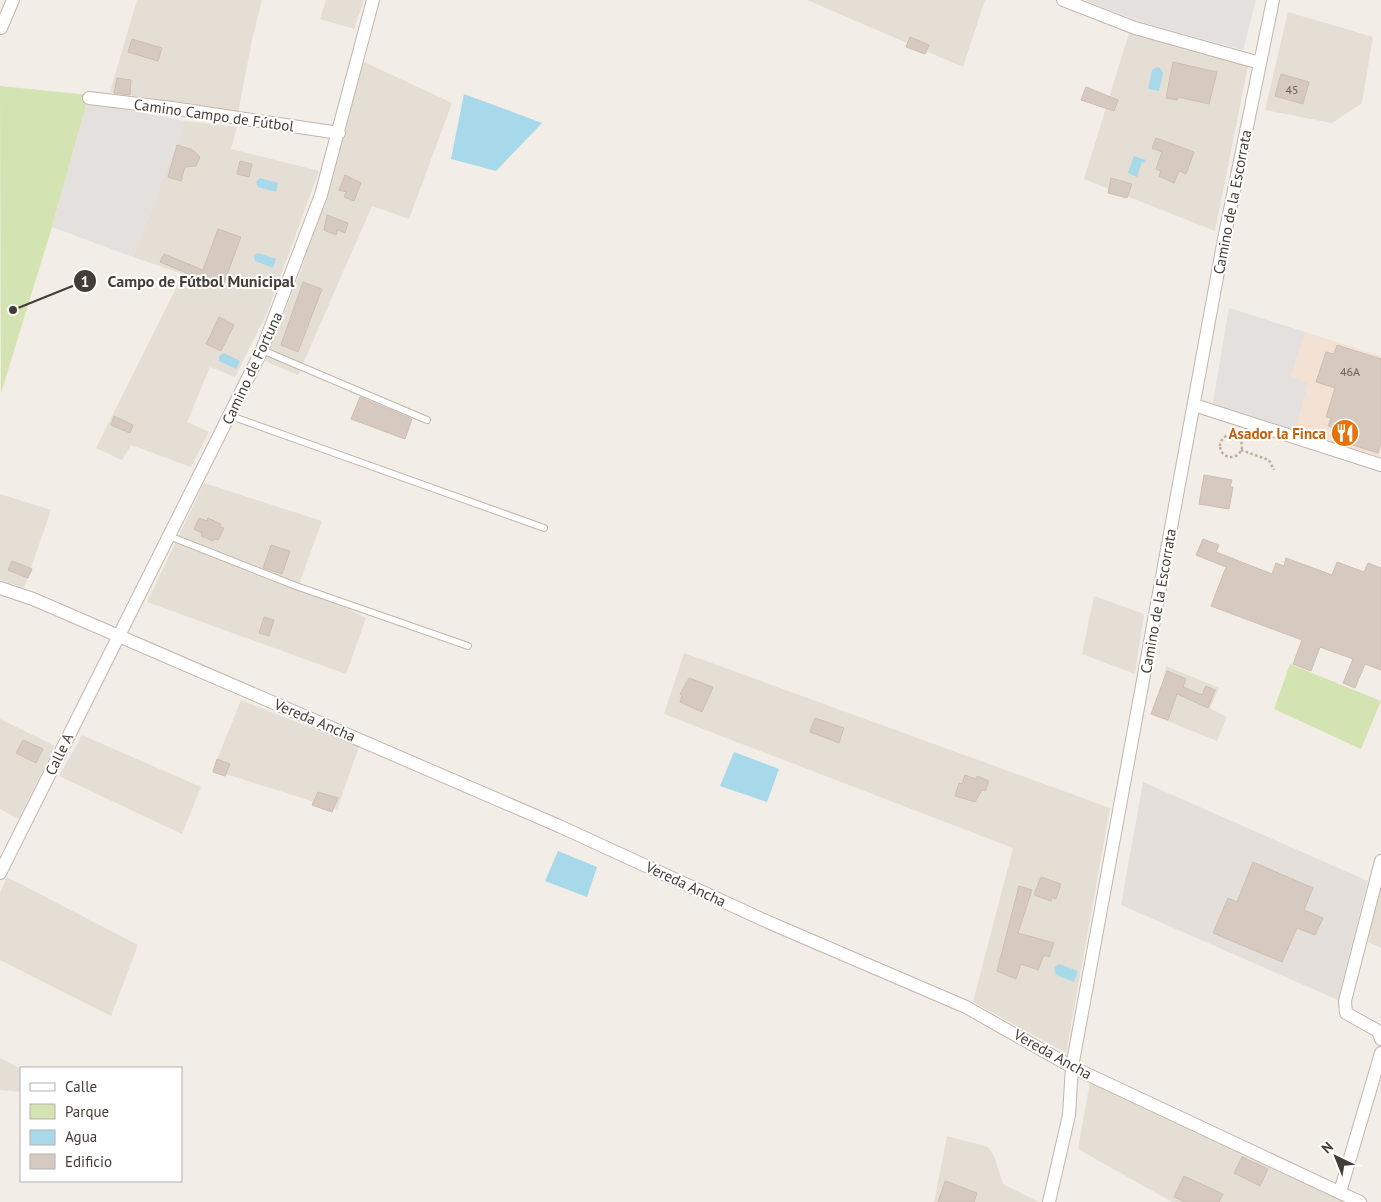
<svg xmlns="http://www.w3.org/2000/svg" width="1381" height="1202" viewBox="0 0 1381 1202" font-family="'PT Sans',sans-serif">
  <rect width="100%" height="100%" fill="#f2ede6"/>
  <!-- residential -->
  <path fill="#e5ded5" d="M137 0H262L252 40 238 113 110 92Z
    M326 0H364L354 29 320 19Z
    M807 0H985L963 67Z
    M1288 12 1373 37 1362 103 1332 123 1265 110Z
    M1129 33 1248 66 1215 231 1084 179Z
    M362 61 452 103 409 219 372 206 298 375 265 361 303 265Z
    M185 121 237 127 231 149 319 171 267 313 235 377 210 367 187 422 209 432 191 467 131 445 122 460 96 448 183 274 133 257Z
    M204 483 322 521 299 584 366 618 346 674 147 602Z
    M0 494 51 510 24 588 0 580Z
    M1094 596 1144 614 1135 674 1082 654Z
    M684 653 1110 808 1066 1053 973 1002 1013 848 664 714Z
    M1166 666 1219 688 1210 708 1227 717 1217 741 1155 716Z
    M241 700 359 747 337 809 213 770Z
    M0 719 55 746 19 819 0 809Z
    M82 735 201 787 182 834 59 776Z
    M7 877 138 945 111 1016 0 960V893Z
    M1380 884 1381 885V948L1368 942Z
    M0 1058 21 1069V1092L0 1090Z
    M1090 1082 1345 1202H1172L1078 1149Z
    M947 1136 988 1147 994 1156 1003 1184 1039 1202H934Z"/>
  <!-- commercial -->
  <path fill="#f3e1d3" d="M1305 332 1381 356 1380 457 1295 431 1308 385 1291 376Z"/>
  <!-- industrial -->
  <path fill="#e4dfdb" d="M1143 782 1368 881 1338 1000 1121 905Z"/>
  <!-- green -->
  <path fill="#d4e3b2" d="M0 86 89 95 52 227 1 393Z
    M1290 664 1381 701 1361 749 1274 709Z"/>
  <!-- parking -->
  <path fill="#e3e0de" d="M1084 0H1256L1243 50 1148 24Z
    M86 105 123 109 185 121 133 257 52 227Z
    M1229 308 1305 332 1291 376 1308 384 1294 436 1212 409Z"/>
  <!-- water -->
  <path fill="#a7d9eb" d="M1156 67 1160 68 1163 73 1159 91 1148 89 1152 70Z
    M464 94 542 123 496 171 451 159Z
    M1134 156 1146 160 1145 163 1142 162 1137 177 1128 173Z
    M260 178 278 183 276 192 258 187 256 182Z
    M258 253 276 259 273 268 255 261 254 256Z
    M224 353 240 361 236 369 219 361V356Z
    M734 752 779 769 767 802 720 786Z
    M558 851 597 867 587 897 545 881Z
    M1059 964 1078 971 1074 982 1056 975 1054 968Z"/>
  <!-- building -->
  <path fill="#d6cac0" stroke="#cdbeb0" d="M910 37 929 45 925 54 906 47Z
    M132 39 162 48 158 61 128 52Z
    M1173 62 1217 72 1209 104 1178 97 1177 100 1166 98Z
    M1281 74 1309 82 1303 104 1275 96Z
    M117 78 131 80 130 95 114 93Z
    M1086 87 1118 100 1114 111 1081 100Z
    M1156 138 1194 152 1186 174 1179 171 1174 183 1159 176 1161 171 1156 169 1162 152 1152 148Z
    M177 145 193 150 200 157 196 166 185 167 181 181 168 177Z
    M240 161 252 164 249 177 237 174Z
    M345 175 361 183 354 201 344 197 346 192 339 190Z
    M1111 178 1132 184 1127 198 1108 193Z
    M327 215 348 223 345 233 338 230 336 235 324 230Z
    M218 229 241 237 222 288 160 262 164 254 203 270Z
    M303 282 322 289 298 352 281 345Z
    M219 317 234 325 221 351 206 344Z
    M1337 345 1381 359V443L1378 453 1346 443 1347 438 1339 436 1341 430 1328 426 1331 418 1326 417 1335 388 1316 382 1326 352 1334 354Z
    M360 397 412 419 405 439 351 419Z
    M114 416 133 425 130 433 111 425Z
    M1204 475 1232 480 1230 487H1233L1229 509 1199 504Z
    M199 518 207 521 208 518 221 524 220 527 224 528 218 540 215 539 213 541 201 536 202 533 194 529Z
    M1203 539 1219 545 1216 552 1272 574 1276 563 1284 566 1286 558 1332 575 1337 562 1364 572 1368 563 1381 568V670L1365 664 1355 688 1343 683 1353 659 1320 647 1311 671 1293 664 1302 640 1211 606 1226 567 1196 555Z
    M271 545 290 551 282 574 263 568Z
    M12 561 32 569 28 578 8 570Z
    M264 617 274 620 269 636 259 633Z
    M1167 671 1186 679 1183 687 1202 695 1206 686 1215 690 1208 708 1177 694 1168 720 1151 714Z
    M689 678 713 687 702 712 680 702 682 695 680 694Z
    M815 718 844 728 839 743 810 732Z
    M23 740 43 749 36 763 16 753Z
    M217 759 230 764 225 776 213 772Z
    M965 775 976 779 977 776 989 781 985 791 982 790 975 802 955 796 959 783 962 784Z
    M318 792 338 798 332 812 312 805Z
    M1253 862 1313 888 1304 910 1323 918 1315 935 1297 928 1282 962 1213 933 1228 898 1237 902Z
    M1041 877 1061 884 1056 899 1052 897 1051 901 1034 895Z
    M1019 886 1032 890 1018 933 1054 943 1049 957 1044 955 1038 970 1021 964 1016 979 997 971Z
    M1242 1157 1268 1169 1260 1186 1234 1173Z
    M1184 1176 1223 1194 1219 1202H1185L1174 1197Z
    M945 1181 977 1193 974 1202H938Z"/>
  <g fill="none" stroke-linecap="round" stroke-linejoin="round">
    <defs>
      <path id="service" d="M262 350 427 420
        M231 416 544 528
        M169 536 296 586 468 646"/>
      <path id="minor" d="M1063 0 1135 28 1260 63
        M1 28 13 0
        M89 98 172 108 339 133
        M1194 405 1381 465
        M0 588 33 599 559 826 768 922 966 1007 1072 1067 1360 1202
        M1381 861 1345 1001 1346 1013 1378 1031 1381 1039
        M0 873 262 350 321 195 373 0
        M1340 1192 1381 1053
        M1049 1202 1069 1115 1072 1067 1224 239 1273 0"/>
    </defs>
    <!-- service casing -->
    <use href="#service" stroke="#c0b6ad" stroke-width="8"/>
    <!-- minor casing -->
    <use href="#minor" stroke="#c0b6ad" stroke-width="14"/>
    <!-- path -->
    <path stroke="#bdad9c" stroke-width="2.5" stroke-dasharray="2.5 2.5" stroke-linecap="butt" d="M1220 446a11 11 0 1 1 22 0a11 11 0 1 1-22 0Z
      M1241 450 1269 460 1274 470"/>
    <!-- service -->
    <use href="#service" stroke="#fff" stroke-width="6"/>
    <!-- minor -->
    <use href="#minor" stroke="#fff" stroke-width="12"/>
  </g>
  <!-- icons -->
  <defs>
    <symbol id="restaurant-disc" viewBox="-11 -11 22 22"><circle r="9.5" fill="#e8710a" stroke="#fff"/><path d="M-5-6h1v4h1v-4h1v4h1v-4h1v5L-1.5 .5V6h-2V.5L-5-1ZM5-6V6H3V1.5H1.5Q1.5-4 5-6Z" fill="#fff"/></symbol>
  </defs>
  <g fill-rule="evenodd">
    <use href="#restaurant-disc" x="1329" y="417" width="32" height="32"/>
  </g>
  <g text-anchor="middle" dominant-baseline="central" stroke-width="4" stroke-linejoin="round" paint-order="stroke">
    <!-- number labels -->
    <g font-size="12" fill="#686058">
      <text x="1292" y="89">45</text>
      <text x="1350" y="371">46A</text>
    </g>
    <!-- street labels -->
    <g font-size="15" fill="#443d36" stroke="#fff">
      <text transform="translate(214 115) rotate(8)">Camino Campo de Fútbol</text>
      <text transform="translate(1232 202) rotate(-79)">Camino de la Escorrata</text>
      <text transform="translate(252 368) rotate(-65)">Camino de Fortuna</text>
      <text transform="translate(1158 601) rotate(-80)">Camino de la Escorrata</text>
      <text transform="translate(315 720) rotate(23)">Vereda Ancha</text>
      <text transform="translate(59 754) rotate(-64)">Calle A</text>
      <text transform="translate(686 884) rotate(25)">Vereda Ancha</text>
      <text transform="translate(1053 1054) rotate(29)">Vereda Ancha</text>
    </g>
    <!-- food labels -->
    <g font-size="15" font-weight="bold" fill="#c56008" stroke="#fff" text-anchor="end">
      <text x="1326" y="433">Asador la Finca</text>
    </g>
  </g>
  <!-- callouts -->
  <path fill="none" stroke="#443d36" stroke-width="2" d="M13 310L85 281"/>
  <g fill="#443d36" stroke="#fff" stroke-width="2">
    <circle cx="13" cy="310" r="5"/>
    <circle cx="85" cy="281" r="12"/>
  </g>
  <g font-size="15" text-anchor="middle" font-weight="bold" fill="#fff">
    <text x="85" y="287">1</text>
  </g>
  <g font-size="16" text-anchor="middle" font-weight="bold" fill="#443d36" stroke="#fff" stroke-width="4" stroke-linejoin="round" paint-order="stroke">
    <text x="201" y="287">Campo de Fútbol Municipal</text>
  </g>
  <!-- legend -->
  <rect x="20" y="1067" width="162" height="115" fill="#ffffff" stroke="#b4b1af"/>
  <rect x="30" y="1083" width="25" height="8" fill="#ffffff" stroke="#b4b1af"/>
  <text x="65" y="1092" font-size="15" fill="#443d36">Calle</text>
  <rect x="30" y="1104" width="25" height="15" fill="#d4e3b2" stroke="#b4b1af"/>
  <text x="65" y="1117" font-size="15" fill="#443d36">Parque</text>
  <rect x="30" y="1130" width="25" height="15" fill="#a7d9eb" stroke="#b4b1af"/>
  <text x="65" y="1142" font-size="15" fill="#443d36">Agua</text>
  <rect x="30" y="1154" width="25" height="15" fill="#d6cac0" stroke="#b4b1af"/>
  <text x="65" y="1167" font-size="15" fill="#443d36">Edificio</text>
  <!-- north arrow -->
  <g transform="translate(1336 1157) rotate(317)" stroke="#ffffff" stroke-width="4" paint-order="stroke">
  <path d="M0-4L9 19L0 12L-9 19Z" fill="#443d36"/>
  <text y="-8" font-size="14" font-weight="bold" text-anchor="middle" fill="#443d36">N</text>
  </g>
</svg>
